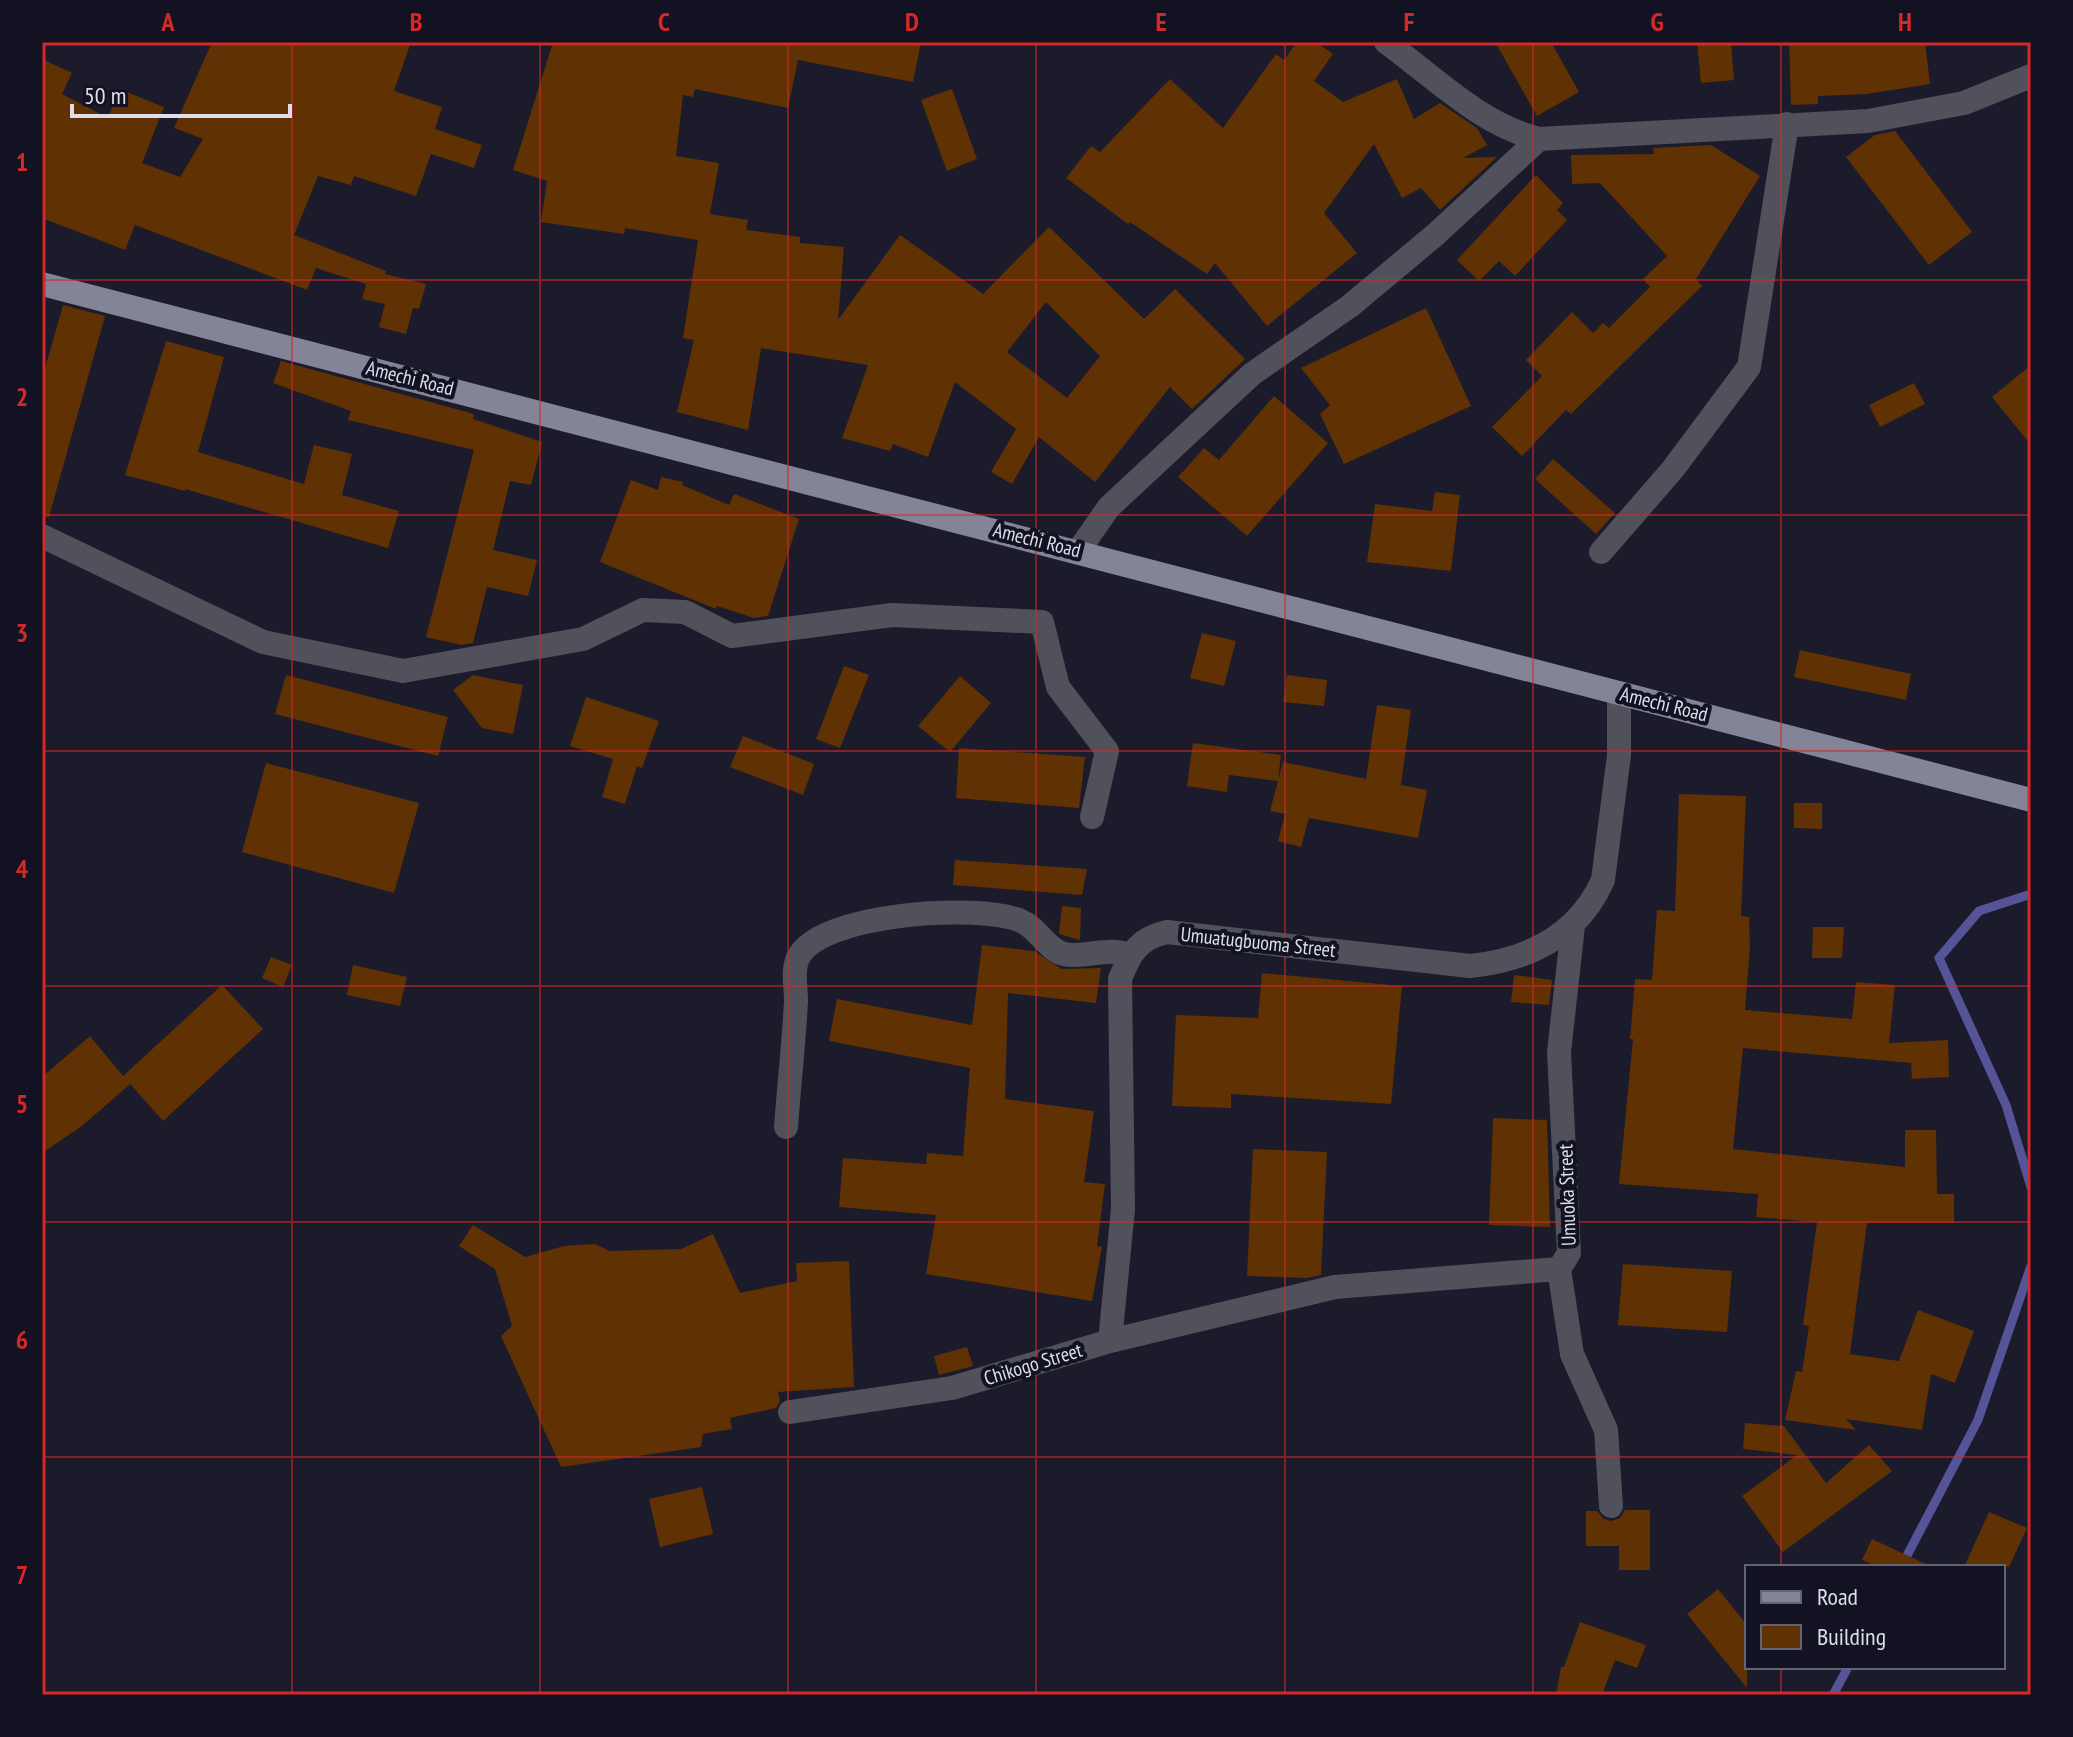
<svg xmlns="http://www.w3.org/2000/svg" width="2073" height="1737" viewBox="0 0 2073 1737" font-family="'PT Sans Narrow',sans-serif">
  <rect width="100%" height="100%" fill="#1b1b2c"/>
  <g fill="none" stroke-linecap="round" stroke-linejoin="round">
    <!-- stream -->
    <path stroke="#565499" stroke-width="9" d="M2031 894 1979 911 1939 958 2006 1105 2031 1187
      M1901 1567 1978 1420 2031 1266
      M1833 1695 1848 1667"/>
  </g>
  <!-- building -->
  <path fill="#603103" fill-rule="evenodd" d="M212 42H411L394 91 442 107 435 129 482 145 474 168 431 154 416 196 354 176 351 185 318 176 294 235 386 271 385 274 426 284 419 309 413 308 406 334 379 327 385 304 362 299 366 284 316 268 307 290 135 225 125 250 42 218V59L72 73 62 94 108 118 119 89 164 107 142 163 180 177 203 139 174 128Z
    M553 42H921L913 82 798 60 788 108 695 89 693 97 683 95 676 156 719 163 710 214 748 220 746 230 800 237V243L844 247 838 320 900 235 983 294 1049 227 1144 319 1175 289 1245 359 1192 409 1170 387 1095 482 1039 437 1012 484 991 472 1016 429 955 382 928 457 893 444 890 451 842 438 868 365 761 348 748 430 677 412 694 340 683 338 698 240 625 228 624 234 541 222 547 181 513 170ZM1046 302 1100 356 1067 398 1007 352Z
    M1297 42H1316L1333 54 1314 81 1343 102 1397 79 1414 119 1440 103 1477 128 1487 145 1463 158 1497 157 1440 210 1421 188 1402 198 1374 144 1324 213 1357 253 1267 326 1215 263 1207 274 1130 222 1128 224 1066 178 1091 146 1100 152 1170 79 1223 128 1276 54 1284 60Z
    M1495 42H1551L1579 92 1537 116Z
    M1697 42H1731L1734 80 1701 83Z
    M1789 42H1925L1930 84 1867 94 1818 96V104L1791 105Z
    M952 89 977 159 947 171 921 100Z
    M1895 131 1972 232 1929 265 1846 157 1875 135Z
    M1711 145 1760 176 1696 279 1702 286 1571 414 1566 410 1522 456 1492 427 1542 376 1526 360 1572 312 1593 333 1603 323 1609 328 1650 287 1643 279 1667 256 1600 183 1572 184 1571 155 1654 154 1653 148Z
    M1536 175 1563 203 1557 210 1567 220 1515 276 1499 261 1479 281 1457 260Z
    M63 305 105 316 49 517 42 516V379Z
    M1426 308 1471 406 1344 464 1320 414 1330 405 1301 368Z
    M166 341 224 357 198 452 304 484 314 445 352 454 342 495 399 511 388 548 185 489V491L125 475Z
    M281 361 474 414 473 419 542 442 531 485 510 481 493 550 537 560 528 596 487 587 473 643 461 645 426 637 474 450 348 420 351 411 273 383Z
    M2031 365V445L1992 397Z
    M1914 383 1925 404 1880 427 1869 405Z
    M1274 396 1328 443 1247 536 1178 477 1204 448 1219 460Z
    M1553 459 1615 513 1596 534 1535 479Z
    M661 477 683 482 682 485 729 505 734 494 799 519 768 616 754 618 717 606 716 609 600 562 631 480 658 490Z
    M1435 492 1460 495 1451 571 1367 562 1375 504 1432 511Z
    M1202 633 1236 641 1224 686 1190 678Z
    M1800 650 1911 674 1906 700 1794 677Z
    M844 666 869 675 840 748 816 739Z
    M286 675 448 717 438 756 275 714Z
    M473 675 523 685 513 734 482 728 453 690Z
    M1287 675 1327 680 1324 706 1283 702Z
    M960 676 991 703 950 752 918 726Z
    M586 697 659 721 642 768 637 766 625 804 602 797 613 759 570 746Z
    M1377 705 1411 710 1401 785 1427 790 1418 838 1309 818 1301 847 1278 841 1285 814 1270 811 1278 781 1229 775 1227 792 1187 786 1193 743 1281 755 1278 780 1283 762 1366 779Z
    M743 736 814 764 803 795 730 767Z
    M959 748 1085 757 1079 808 956 798Z
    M266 763 419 803 394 893 242 852Z
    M1679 794 1746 796 1741 916 1749 917 1750 947 1745 1010 1852 1019 1856 982 1895 985 1889 1043 1948 1040 1949 1077 1912 1079 1911 1063 1743 1048 1733 1149 1905 1167V1130H1936L1937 1194H1954V1223H1867L1850 1354 1899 1361 1918 1310 1974 1331 1955 1383 1931 1374 1922 1430 1846 1419 1856 1430 1785 1420 1796 1371 1802 1372 1809 1326 1803 1325 1817 1222 1756 1217 1758 1194 1619 1184 1633 1039H1630L1635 979 1652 980 1657 910 1675 911Z
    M1794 803H1822V829L1794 828Z
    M955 860 1087 869 1082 895 953 885Z
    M1062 906 1081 908 1080 940 1059 934Z
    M1813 927H1844L1842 958H1812Z
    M982 945 1034 951 1062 969 1101 968 1096 1003 1008 993 1005 1099 1094 1111 1084 1182 1105 1184 1097 1246 1102 1247 1092 1301 926 1274 936 1215 839 1207 843 1158 926 1164 927 1153 963 1156 970 1068 829 1041 837 999 972 1025Z
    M271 957 292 965 283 987 262 978Z
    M353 965 407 977 400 1006 347 995Z
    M1262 973 1402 986 1391 1104 1231 1094V1108L1172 1106 1176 1015 1258 1018Z
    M1514 975 1552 980 1549 1005 1511 1002Z
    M222 985 263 1029 163 1121 124 1077 130 1084 82 1126 42 1153V1077L90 1036 123 1076Z
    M1493 1118 1547 1120 1550 1227 1489 1225Z
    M1253 1149 1327 1152 1321 1275 1307 1278 1247 1276Z
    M473 1225 525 1257 564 1246 595 1244 610 1251 681 1249 713 1234 740 1293 797 1281 796 1263 849 1261 854 1387 778 1392 780 1401 776 1408 730 1418 732 1429 703 1434 701 1447 561 1467 501 1336 512 1326 495 1269 459 1246Z
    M1623 1264 1732 1271 1727 1332 1618 1325Z
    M967 1347 973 1366 939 1375 934 1356Z
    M1745 1423 1784 1426 1826 1483 1869 1445 1892 1471 1783 1552 1742 1496 1797 1455 1743 1449Z
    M702 1487 713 1534 660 1547 649 1499Z
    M1625 1510H1650V1570H1619V1546H1586V1511H1597L1604 1519 1611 1521 1620 1518Z
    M1989 1512 2027 1528 2009 1567H1964Z
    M1872 1539 1932 1567H1877L1862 1560Z
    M1718 1589 1747 1625V1688L1687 1614Z
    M1580 1622 1646 1645 1637 1668 1615 1660 1602 1695H1556L1561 1667H1564Z"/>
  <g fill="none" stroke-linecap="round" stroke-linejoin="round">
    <!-- minor -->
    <path stroke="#50515a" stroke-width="24" d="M1386 42C1434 77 1481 125 1539 139L1868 121 1964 103 2031 76
      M42 536 263 642 403 671 583 639 643 610 685 612 732 636 892 615 1042 622 1058 687 1107 751 1092 817
      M1079 550 1109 507 1252 374 1350 306 1435 235 1539 139
      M1601 552 1673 469 1749 367 1787 124
      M786 1127C789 1085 794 1042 796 1000 796 986 792 971 798 958 818 913 980 903 1021 921 1038 928 1047 950 1064 954 1087 959 1104 946 1130 955
      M1559 1269 1572 1354 1606 1430 1611 1506
      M1110 1341 1123 1209 1120 979C1130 953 1139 938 1167 932L1470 966C1528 960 1578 936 1603 880L1619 755V693
      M790 1412 952 1388 1110 1341 1335 1287 1559 1269 1569 1253 1559 1052 1573 926"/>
    <!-- major -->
    <path stroke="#838497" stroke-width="24" d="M42 284 2031 800"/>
  </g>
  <!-- grid -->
  <path fill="none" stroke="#d62828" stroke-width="2" stroke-opacity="0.55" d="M292 42V1695M540 42V1695M788 42V1695M1036 42V1695M1285 42V1695M1533 42V1695M1781 42V1567M42 280H2031M42 515H2031M42 751H2031M42 986H2031M42 1222H2031M42 1457H2031M1781 1667V1695"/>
  <g text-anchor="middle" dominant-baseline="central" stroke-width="8" stroke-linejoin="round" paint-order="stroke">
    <!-- street labels -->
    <g font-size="20" fill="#dddeeb" stroke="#121222">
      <text transform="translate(410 378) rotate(14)">Amechi Road</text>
      <text transform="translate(1037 540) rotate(14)">Amechi Road</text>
      <text transform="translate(1664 704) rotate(14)">Amechi Road</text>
      <text transform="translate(1258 942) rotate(6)">Umuatugbuoma Street</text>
      <text transform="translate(1567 1195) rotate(-92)">Umuoka Street</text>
      <text transform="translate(1033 1364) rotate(-17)">Chikogo Street</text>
    </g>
  </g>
  <!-- border -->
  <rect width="2073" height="1737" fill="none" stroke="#121222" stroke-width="88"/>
  <!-- legend -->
  <rect x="1745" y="1565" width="260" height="104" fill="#121222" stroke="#636472" stroke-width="2"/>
  <rect x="1761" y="1591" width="40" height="12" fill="#838497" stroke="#636472" stroke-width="2"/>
  <text x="1817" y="1605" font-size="24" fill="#dddeeb">Road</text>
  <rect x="1761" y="1625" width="40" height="24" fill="#603103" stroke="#636472" stroke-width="2"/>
  <text x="1817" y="1645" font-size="24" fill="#dddeeb">Building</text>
  <!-- scale -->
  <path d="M72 104v12h218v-12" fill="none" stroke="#dddeeb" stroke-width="4"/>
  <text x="84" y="104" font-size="24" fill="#dddeeb" stroke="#121222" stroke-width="6" paint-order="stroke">50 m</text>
  <rect x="44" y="44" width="1985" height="1649" fill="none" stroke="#d62828" stroke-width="3"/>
  <g font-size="26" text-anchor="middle" font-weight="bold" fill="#d62828">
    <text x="168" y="31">A</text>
    <text x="416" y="31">B</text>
    <text x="664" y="31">C</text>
    <text x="912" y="31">D</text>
    <text x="1161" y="31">E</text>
    <text x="1409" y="31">F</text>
    <text x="1657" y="31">G</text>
    <text x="1905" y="31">H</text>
    <text x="22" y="171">1</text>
    <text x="22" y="406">2</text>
    <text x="22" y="642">3</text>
    <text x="22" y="878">4</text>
    <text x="22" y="1113">5</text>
    <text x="22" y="1349">6</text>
    <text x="22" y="1584">7</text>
  </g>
</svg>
